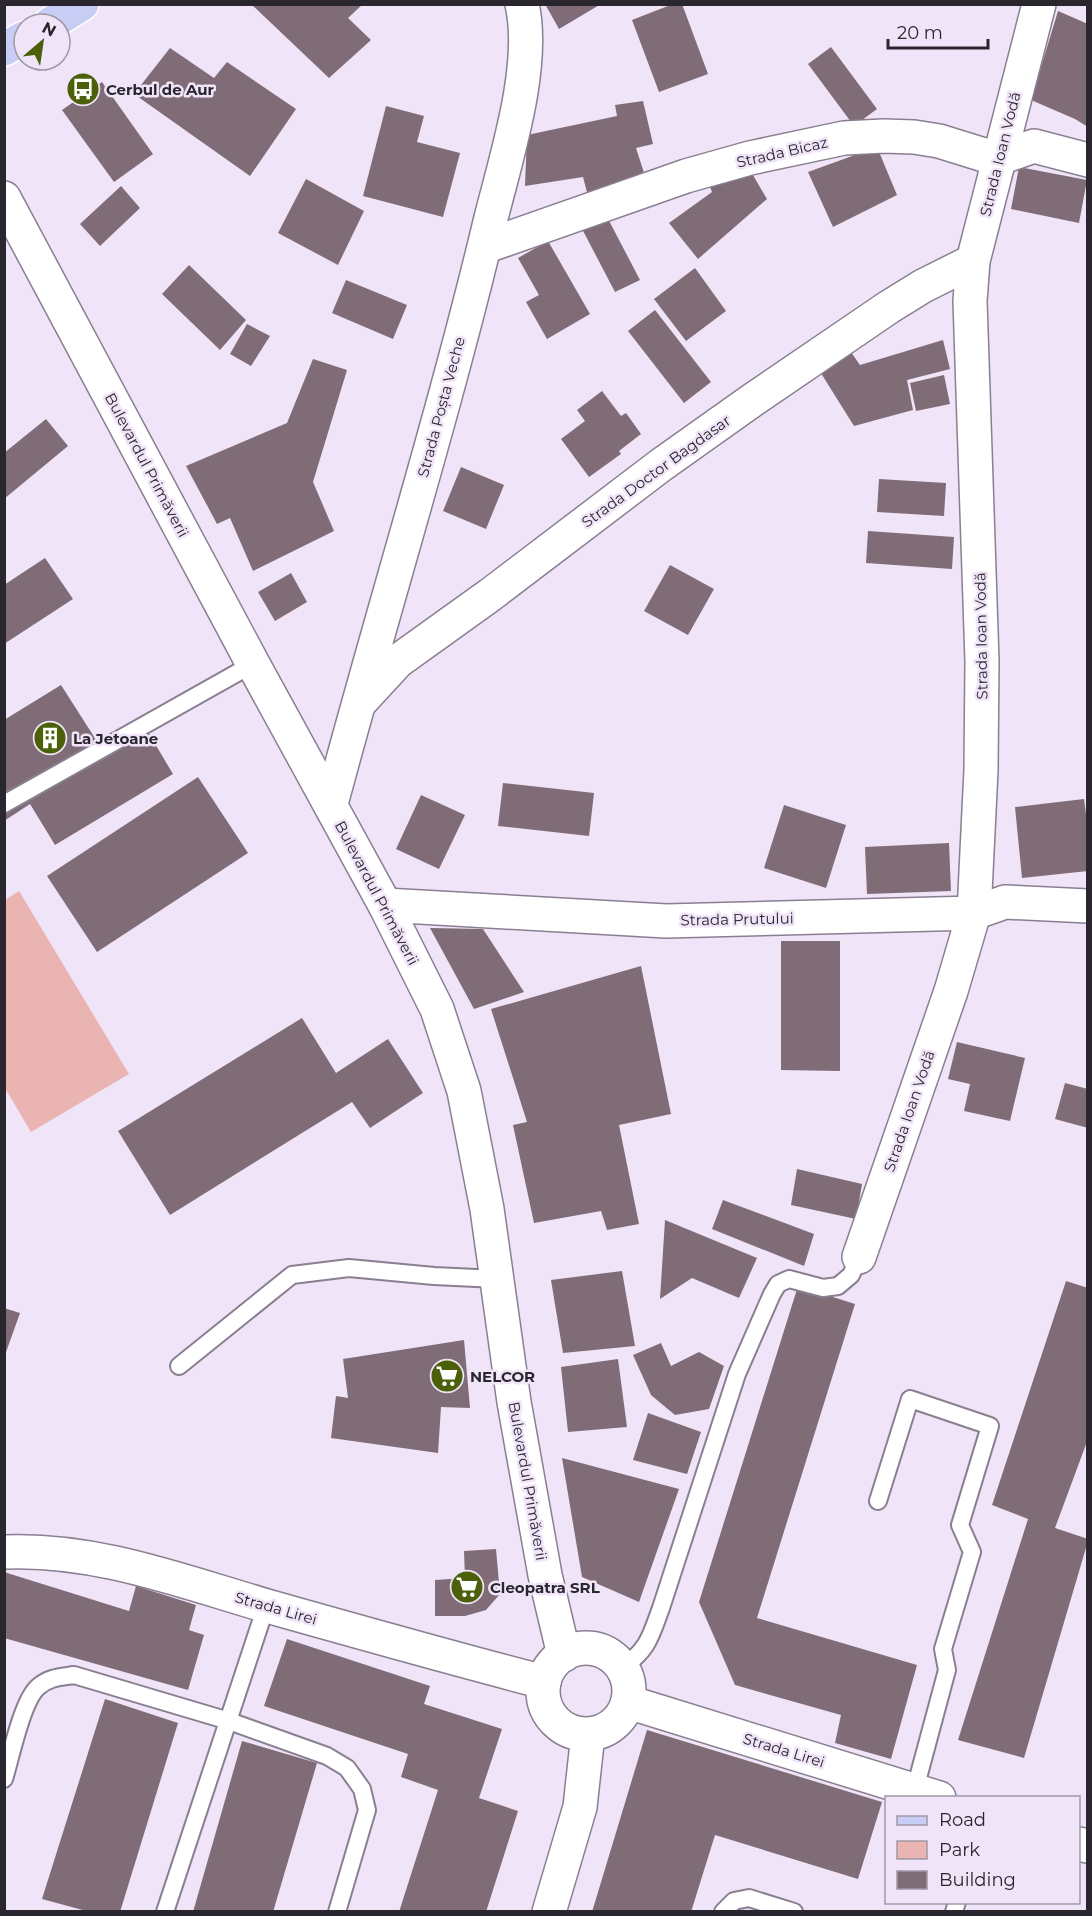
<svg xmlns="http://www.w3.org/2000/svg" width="1092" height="1916" viewBox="0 0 1092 1916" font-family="Montserrat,sans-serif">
  <rect width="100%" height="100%" fill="#f0e4f8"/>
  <!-- green -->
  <path fill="#eab4b2" d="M19 891 129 1074 31 1132 5 1088V900Z"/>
  <!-- building -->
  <path fill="#806c76" d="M251 4H363L348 18 371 40 329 78Z
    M545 4H601L559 29Z
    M673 4H682L708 74 659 92 632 20Z
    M1058 11 1088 24V127L1075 119 1031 100Z
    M831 47 877 109 854 126 808 64Z
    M170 48 214 78 227 62 296 109 250 176 134 94Z
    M102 82 153 154 114 182 62 110Z
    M643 101 653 144 636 148 646 179 588 196 583 177 525 186 527 135 617 116 615 105Z
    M386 106 424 116 417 142 460 153 443 217 363 196Z
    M877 147 897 195 833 227 808 172Z
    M1019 167 1087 180 1079 223 1011 209Z
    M750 170 767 199 698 259 669 223 712 192 708 182Z
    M306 179 364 211 338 265 278 233Z
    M121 186 140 208 100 246 80 224Z
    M606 215 640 280 615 292 581 227Z
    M548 241 590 314 547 339 526 302 539 295 518 258Z
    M189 265 246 320 220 350 162 294Z
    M695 268 726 311 686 341 654 299Z
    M346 280 407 305 393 339 332 313Z
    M655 310 711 382 684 403 628 331Z
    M247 324 270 336 251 366 230 354Z
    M943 340 950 369 907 380 913 410 854 426 819 370 851 352 860 365Z
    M313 359 347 370 313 482 334 531 253 571 230 518 217 524 186 466 287 423Z
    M944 375 950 404 916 411 910 383Z
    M602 391 621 416 626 413 641 434 619 451 621 454 589 477 561 439 585 421 577 410Z
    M46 419 68 446 4 499V453Z
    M461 467 504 485 486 529 443 511Z
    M879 479 946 483 944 516 877 512Z
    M868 531 954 537 952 569 866 563Z
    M45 558 73 599 4 644V585Z
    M670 565 714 589 688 635 644 611Z
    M291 573 307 602 275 621 258 592Z
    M61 685 107 757 148 732 173 774 55 845 30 804 4 821V720Z
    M198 777 248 853 97 952 47 876Z
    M503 783 594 793 589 836 498 826Z
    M421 795 465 815 439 869 396 849Z
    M1084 799 1088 829V871L1022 878 1015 807Z
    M784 805 846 825 826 888 764 868Z
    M949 843 951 891 867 894 865 847Z
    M430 928 483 929 524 992 474 1009Z
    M781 941H840V1071L781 1070Z
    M641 966 671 1114 619 1125 639 1224 607 1230 601 1211 534 1223 513 1125 527 1122 491 1009Z
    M302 1018 336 1073 388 1039 423 1093 370 1128 352 1102 170 1215 118 1131Z
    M957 1042 1025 1058 1010 1121 964 1111 970 1084 948 1079Z
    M1065 1083 1088 1089V1128L1055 1119Z
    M797 1169 862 1184 856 1219 791 1205Z
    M723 1200 814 1234 804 1266 712 1229Z
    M665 1220 757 1258 739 1298 692 1278 660 1299Z
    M622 1271 635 1346 563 1353 551 1280Z
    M1066 1281 1088 1288V1439L1055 1528 1088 1539V1541L1024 1758 958 1740 1028 1519 992 1505Z
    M798 1286 855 1304 757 1618 917 1665 891 1759 835 1743 841 1715 735 1685 699 1602Z
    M4 1308 20 1313 5 1355H4Z
    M464 1340 470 1408 441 1407 438 1453 331 1438 336 1396 348 1398 343 1359Z
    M661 1343 671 1366 699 1352 724 1366 709 1409 675 1415 651 1395 633 1355Z
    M618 1359 627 1427 568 1432 561 1367Z
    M648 1413 701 1432 687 1474 633 1460Z
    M562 1458 679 1489 639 1602 582 1577Z
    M496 1549 500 1594 486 1610 465 1616H435V1580L465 1578 464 1551Z
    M4 1572 129 1611 136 1586 196 1605 189 1630 204 1635 188 1690 4 1638Z
    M287 1639 430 1686 424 1704 502 1729 479 1798 518 1811 486 1912H399L438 1790 401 1777 408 1754 264 1706Z
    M105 1699 178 1723 120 1912H90L42 1899Z
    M647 1730 882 1802 858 1879 715 1835 691 1912H592Z
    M242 1741 317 1763 273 1912H193Z"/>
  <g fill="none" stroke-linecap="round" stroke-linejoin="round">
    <defs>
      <path id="lane" d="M4 804 253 664
        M179 1366 292 1275 349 1268 434 1276 497 1279
        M878 1501 910 1399 990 1426 960 1525 972 1552 943 1649 947 1670 915 1789
        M622 1667C648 1651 651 1635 661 1608L737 1374 772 1294 778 1284 789 1279 823 1288 838 1286 851 1275 859 1257
        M4 1779C11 1757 22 1701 38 1687 49 1677 61 1677 74 1675L229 1721 327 1756 347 1768 362 1789 367 1810 337 1912
        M165 1912 266 1606
        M723 1912 734 1901 749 1898 794 1912
        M954 1912 957 1902"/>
      <path id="street" d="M484 247 686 176 750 158 844 138 884 136 914 137 939 141 997 159 1034 146 1088 160
        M362 700 398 661 490 595 661 465 754 399 889 307 923 286 973 261
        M331 804C383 609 444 415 491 218 506 158 536 66 522 4
        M385 905 666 921 974 913 1005 902 1088 906
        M859 1257 951 991 974 913 981 770 982 661 970 301 973 261 1039 4
        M4 1552C95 1548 181 1581 267 1606 359 1632 451 1658 544 1682
        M628 1702 939 1798
        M1078 1844 1088 1846"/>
      <path id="secondary" d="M4 198 253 664 385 905 437 1009 464 1091 487 1209 514 1402 545 1575 564 1655
        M543 1691a43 43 0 1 1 86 0a43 43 0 1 1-86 0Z
        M549 1912 580 1807 588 1734"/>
      <path id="primary" d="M50 24 82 4
        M4 49 24 38"/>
    </defs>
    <!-- lane casing -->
    <use href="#lane" stroke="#897f91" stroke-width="20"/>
    <!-- street casing -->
    <use href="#street" stroke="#897f91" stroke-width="36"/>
    <!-- secondary casing -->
    <use href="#secondary" stroke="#897f91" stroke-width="36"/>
    <!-- primary casing -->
    <use href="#primary" stroke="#fff" stroke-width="36"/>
    <!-- lane -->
    <use href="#lane" stroke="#fff" stroke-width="16"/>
    <!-- street -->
    <use href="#street" stroke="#fff" stroke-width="33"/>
    <!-- secondary -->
    <use href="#secondary" stroke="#fff" stroke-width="33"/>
    <!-- primary -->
    <use href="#primary" stroke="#c7cdf5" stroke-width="33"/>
  </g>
  <!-- icons -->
  <defs>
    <symbol id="bus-disc" viewBox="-11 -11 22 22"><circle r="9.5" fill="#4b6009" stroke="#f0e4f8"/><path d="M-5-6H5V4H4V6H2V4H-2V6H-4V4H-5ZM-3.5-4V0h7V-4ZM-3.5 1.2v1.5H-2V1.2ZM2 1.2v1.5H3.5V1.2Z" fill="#fff"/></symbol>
    <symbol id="building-disc" viewBox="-11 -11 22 22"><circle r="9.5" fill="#4b6009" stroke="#f0e4f8"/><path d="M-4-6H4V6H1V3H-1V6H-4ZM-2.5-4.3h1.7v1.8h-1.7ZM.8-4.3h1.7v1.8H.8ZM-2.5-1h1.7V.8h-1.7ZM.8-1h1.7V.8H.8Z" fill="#fff"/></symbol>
    <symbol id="supermarket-disc" viewBox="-11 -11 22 22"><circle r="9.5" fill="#4b6009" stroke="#f0e4f8"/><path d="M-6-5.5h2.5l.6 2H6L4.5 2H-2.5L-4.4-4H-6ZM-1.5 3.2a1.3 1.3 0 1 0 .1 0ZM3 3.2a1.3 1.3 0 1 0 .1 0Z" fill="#fff"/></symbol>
  </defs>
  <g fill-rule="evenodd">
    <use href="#bus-disc" x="64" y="70" width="38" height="38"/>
    <use href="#building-disc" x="31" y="719" width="38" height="38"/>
    <use href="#supermarket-disc" x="428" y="1357" width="38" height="38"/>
    <use href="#supermarket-disc" x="448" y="1568" width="38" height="38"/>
  </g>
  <g text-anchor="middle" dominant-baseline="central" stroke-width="5" stroke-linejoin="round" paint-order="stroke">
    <!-- poi labels -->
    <g font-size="15" font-weight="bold" fill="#2a262d" stroke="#f0e4f8" text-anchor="start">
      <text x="106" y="89">Cerbul de Aur</text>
      <text x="73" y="738">La Jetoane</text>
      <text x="470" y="1376">NELCOR</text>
      <text x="490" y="1587">Cleopatra SRL</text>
    </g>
    <!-- street labels -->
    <g font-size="15" fill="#2a262d" stroke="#f0e4f8">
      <text transform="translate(782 152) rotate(-13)">Strada Bicaz</text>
      <text transform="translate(1000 154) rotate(-76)">Strada Ioan Vodă</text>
      <text transform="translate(441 407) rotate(-75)">Strada Poșta Veche</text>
      <text transform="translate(147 465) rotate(62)">Bulevardul Primăverii</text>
      <text transform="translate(656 471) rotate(-36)">Strada Doctor Bagdasar</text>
      <text transform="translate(981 636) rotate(-91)">Strada Ioan Vodă</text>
      <text transform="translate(377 893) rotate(62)">Bulevardul Primăverii</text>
      <text transform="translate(737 919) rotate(-1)">Strada Prutului</text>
      <text transform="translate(909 1111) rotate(-71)">Strada Ioan Vodă</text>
      <text transform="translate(528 1481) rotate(80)">Bulevardul Primăverii</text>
      <text transform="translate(276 1608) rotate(16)">Strada Lirei</text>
      <text transform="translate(784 1750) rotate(17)">Strada Lirei</text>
    </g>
  </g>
  <!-- border -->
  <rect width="1092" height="1916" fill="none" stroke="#2a262d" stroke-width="12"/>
  <!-- legend -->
  <rect x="885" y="1796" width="195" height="108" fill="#f0e4f8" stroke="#a198a7" stroke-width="1.5"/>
  <rect x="897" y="1816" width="30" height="9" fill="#c7cdf5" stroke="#a198a7" stroke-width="1.5"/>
  <text x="939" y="1826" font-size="18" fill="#2a262d">Road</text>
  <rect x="897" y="1841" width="30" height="18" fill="#eab4b2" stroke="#a198a7" stroke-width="1.5"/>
  <text x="939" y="1856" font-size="18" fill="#2a262d">Park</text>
  <rect x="897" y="1871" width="30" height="18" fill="#806c76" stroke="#a198a7" stroke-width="1.5"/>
  <text x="939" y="1886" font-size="18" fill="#2a262d">Building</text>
  <!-- north arrow -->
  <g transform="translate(42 42) rotate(29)"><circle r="28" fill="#f0e4f8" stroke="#a198a7" stroke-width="1.5"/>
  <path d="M0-4.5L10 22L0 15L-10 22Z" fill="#4b6009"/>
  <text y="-9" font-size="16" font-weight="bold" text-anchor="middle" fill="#2a262d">N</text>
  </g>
  <!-- scale -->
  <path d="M888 39v9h100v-9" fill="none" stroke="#2a262d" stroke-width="3"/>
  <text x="897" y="39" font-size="18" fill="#2a262d" stroke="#f0e4f8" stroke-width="4.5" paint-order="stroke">20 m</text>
</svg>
